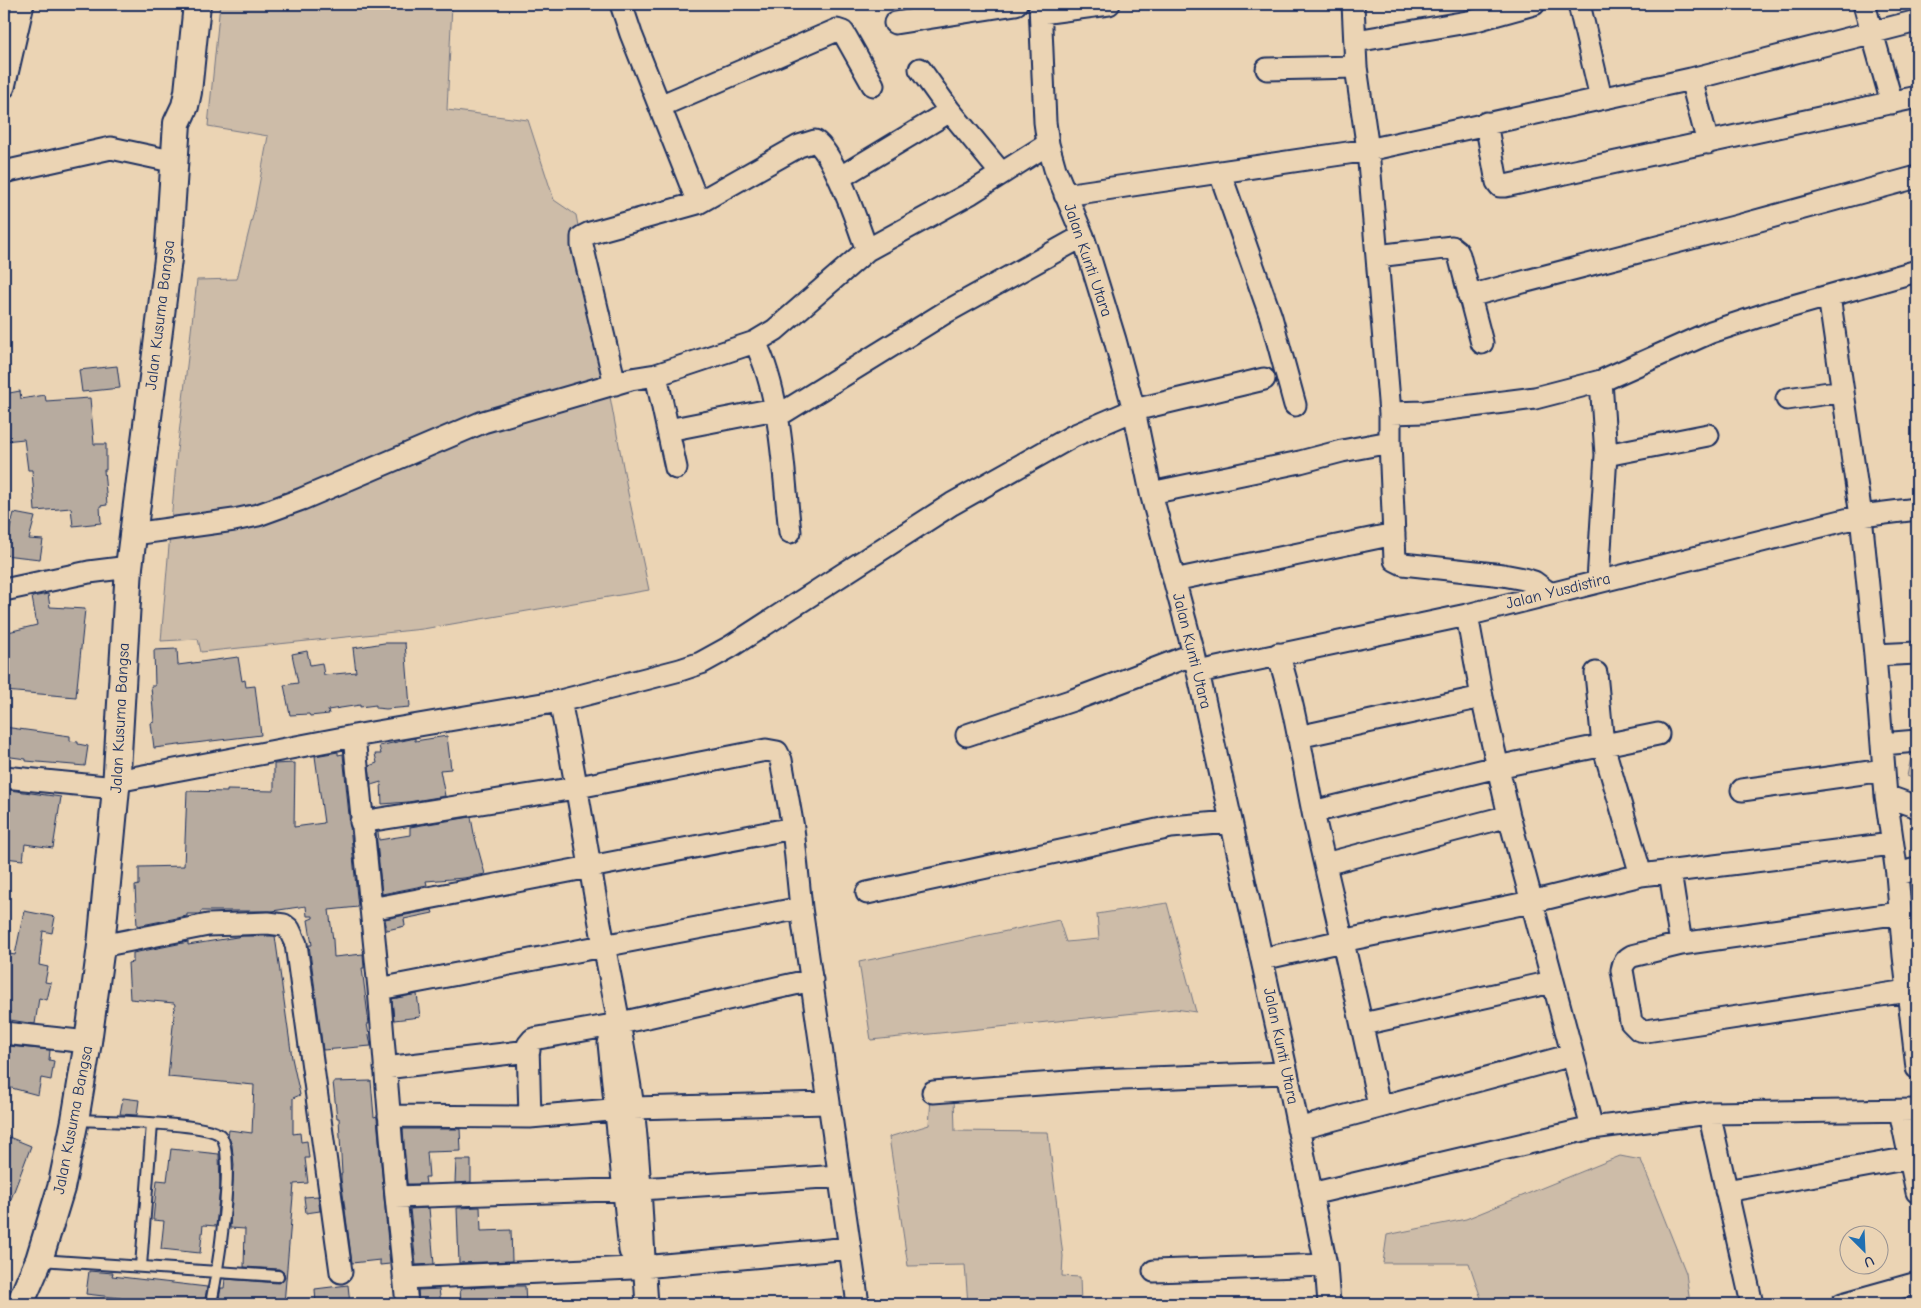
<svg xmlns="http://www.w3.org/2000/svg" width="1921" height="1308" viewBox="0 0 1921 1308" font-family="'Comic Neue',sans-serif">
  <rect width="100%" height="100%" fill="#ebd4b4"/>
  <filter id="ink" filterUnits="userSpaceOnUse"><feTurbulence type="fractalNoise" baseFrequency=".02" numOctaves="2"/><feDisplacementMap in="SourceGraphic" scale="10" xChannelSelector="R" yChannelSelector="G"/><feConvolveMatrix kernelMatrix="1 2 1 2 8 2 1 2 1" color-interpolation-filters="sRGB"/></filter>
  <g filter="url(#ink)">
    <!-- green -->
    <path fill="#cdbca8" stroke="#747683" d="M220 4H452L447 110 528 120 554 200 576 215 628 493 649 590 423 629 201 652 198 639 161 641 177 451 197 280 237 279 255 207 268 136 208 126Z
      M1917 752V780L1907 776 1912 753Z
      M1167 903 1196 1012 1175 1009 871 1040 859 962 1059 920 1066 942 1099 939 1097 914Z
      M954 1096 955 1131 1048 1132 1063 1256 1062 1276 1080 1277 1081 1304H968L965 1265 908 1266 889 1137 929 1125 931 1099Z
      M1620 1156 1641 1160 1686 1273 1690 1304H1483L1469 1263H1383L1387 1235 1466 1219Z"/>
    <!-- building -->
    <path fill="#b7ab9f" stroke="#1b2f5e" d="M117 366 120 388 82 392 79 370Z
      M20 391 21 399 45 395 46 401 90 398 94 444H106V470H104L107 505 100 506 101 523 73 526 71 508 35 511 32 470H28L24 439 4 441V394Z
      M14 513 35 517 29 539 43 540 40 559 4 555 5 539 7 540Z
      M48 594 50 607 85 609 76 697 4 691V633L37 625 32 597Z
      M384 643H405L410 707 386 709 376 708V705L360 707V705L328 710 329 714 310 716 309 714 290 715 284 685 298 683 292 654 307 651 310 665 322 663 324 675 356 672 353 648Z
      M177 649 178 665 238 657 242 681 245 680 246 687 255 686 261 735 154 748 151 723 154 722 151 686H155L154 650Z
      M4 727 70 736V741L78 742V744L88 746 85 766 26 761V759L4 756Z
      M447 736 451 769 440 770 445 796 408 802 382 804 381 782 371 785 369 766 377 763 375 754H381L379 746 415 738V741Z
      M338 752V755L343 754 358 907 329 910 333 940 334 957 363 954 364 968H362L369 1024H367L371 1046 323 1050 309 945H312L308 920 313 918V916H307L306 906 272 911H201L200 914H187V916L137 926 135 886 139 885V867L184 866 187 791 227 792V790L274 791V764L295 763 294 827 324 823 315 756Z
      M9 790 61 797 53 848 25 844 23 860 4 858 8 828H4V811L7 812Z
      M471 817 474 834 485 874 464 878 426 881 427 885 382 894 376 832H378L379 840 410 835V827Z
      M432 910 433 913 404 919 405 926 387 930 385 919Z
      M24 911 55 917 52 933 43 931 39 965 48 967 45 982 51 983 47 1000 39 998 35 1024 4 1019V953L15 955Z
      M243 936H275L292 1058 300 1095 293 1098V1134L300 1133 301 1142 307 1141 309 1158H305L308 1183 294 1184 284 1304H218L221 1288H224L225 1279 278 1283 281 1282 285 1277 284 1273 279 1269 244 1267 245 1229 230 1228 234 1165 232 1145 228 1136 229 1130 252 1133 254 1085 168 1077 175 1005 174 1003 130 999 128 963 133 962V953L188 942V945Z
      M417 994 420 1017 394 1020 392 999Z
      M8 1046 50 1050 49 1060 54 1061 51 1080 41 1078 38 1095 4 1086V1065Z
      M371 1081 374 1117 377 1116V1118L390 1264 380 1265V1260L352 1263 341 1179V1174H342L339 1118H337L333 1082Z
      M123 1098 139 1100 137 1115 120 1114Z
      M403 1129H460L461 1151 427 1152 429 1177H425L426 1184H407Z
      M4 1135 31 1146 5 1215H4Z
      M171 1149 219 1154 220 1188 216 1226 203 1225 200 1253 161 1249 164 1221 153 1220 157 1180 167 1181Z
      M456 1160H471V1182L455 1183Z
      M318 1196 320 1211 306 1213 304 1197Z
      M480 1207 481 1231 511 1230 512 1261 459 1263 457 1208Z
      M429 1208 434 1264 416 1265 410 1209Z
      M89 1271 113 1273 112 1276 207 1287 204 1304H121V1298L86 1294Z
      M348 1285 350 1304H316L315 1289Z
      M512 1286H525L526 1304H461L460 1288Z
      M439 1289 441 1304H419L418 1290Z"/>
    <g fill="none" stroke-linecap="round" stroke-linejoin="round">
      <defs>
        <path id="service" d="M76 1120C101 1121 205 1122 220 1135 238 1151 216 1278 211 1304
          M40 1260 278 1276
          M141 1266 152 1124"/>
        <path id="minor" d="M621 4 631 34 698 203 799 146 815 141C835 154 858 226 867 250
          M1040 4 1045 122 1048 144 1055 169 1083 236 1115 340 1134 410 1151 493 1194 654 1287 1073 1326 1265 1329 1304
          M1353 4 1356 67 1368 150 1390 413 1425 412 1535 398 1601 381 1711 332 1775 311 1917 271
          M1579 4 1601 98
          M1864 4 1892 103
          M1041 13 1109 4
          M895 23 1016 4
          M1356 41 1473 21 1534 4
          M920 69 950 111
          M1267 69 1356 67
          M1691 79 1708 143
          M4 87 23 4
          M660 106 837 30 843 32 846 37 873 85
          M1486 123 1497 182 1500 186H1505L1917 97
          M4 172 111 148 176 162
          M1220 173 1271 317 1295 405
          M839 178 950 111 1001 173
          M1065 195 1368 150 1691 79 1917 21
          M1377 256 1452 247 1457 251 1459 255 1482 343
          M1469 296 1734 227 1917 177
          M1829 296 1861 516 1875 655 1886 796 1897 874 1904 956 1917 1068
          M755 342C782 396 783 472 790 532
          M656 375 676 468
          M615 384 582 245V237L590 233 698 203
          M1787 399 1843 391
          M1390 413V442L1395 560 1403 564 1503 575 1524 579 1534 582 1549 593
          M776 417 946 312 1083 236
          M668 430 775 409
          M1606 455 1708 435
          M1151 493 1300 462 1342 451 1390 442
          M133 534 234 520 258 515 302 499 483 422 631 379 656 375 755 342 775 330 867 250 971 193 1048 144
          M1174 580 1394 534
          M1598 581 1606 455 1601 381
          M4 590 89 572 129 567
          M1467 615 1482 697 1509 816 1592 1128
          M1278 654C1295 705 1303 764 1314 817 1336 914 1360 1010 1379 1107
          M1875 655 1917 653
          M1198 672 1467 615 1861 516 1917 509
          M1596 673 1603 745 1641 875
          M560 701C576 777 587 853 601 929 612 988 625 1048 633 1108 641 1173 642 1239 647 1304
          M967 735 1073 700 1194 654
          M354 736 379 989 396 1197 407 1304
          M1298 737 1482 697
          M1882 744 1917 741
          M4 777 116 788
          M117 781 354 736 560 701 680 670 701 663 730 647 952 504 1073 436 1134 410 1264 379
          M1742 790 1884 770
          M1886 796 1917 807
          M1313 812 1497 767 1658 734
          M361 822 563 790 766 750 777 752 781 760 793 828 801 908 858 1304
          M1325 864 1509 816
          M1670 872 1681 944
          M1897 874 1917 869
          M867 893 1171 827 1230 822
          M371 909 793 828
          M1900 913 1681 944 1632 956C1626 959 1623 963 1622 970L1631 1022 1639 1030 1646 1031 1907 991
          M101 946 208 925 268 923 284 925 289 929 296 944 341 1272
          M1262 959 1342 941 1531 902 1641 875 1892 844
          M379 989 801 908
          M1363 1024 1552 982
          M4 1033 88 1042
          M609 1043 630 1251
          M385 1068 529 1051
          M933 1092 1096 1080 1287 1073
          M1900 1111 1917 1192
          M1709 1113 1752 1304
          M389 1116 530 1117 633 1108 828 1103
          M530 1117 528 1045 533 1039 607 1026 812 980
          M1298 1129 1572 1055
          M1726 1191 1910 1158
          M1311 1194 1592 1128 1709 1113 1917 1110
          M396 1197 641 1189 839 1176
          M1154 1271 1326 1265
          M404 1278 632 1268 850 1248
          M1842 1304 1917 1283"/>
        <path id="tertiary" d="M20 1304 39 1260 61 1188 75 1120 88 1042 101 946 116 788 129 567 168 259 177 123 185 106 188 92 197 4"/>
      </defs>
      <!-- service casing -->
      <use href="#service" stroke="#1b2f5e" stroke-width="14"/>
      <!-- minor casing -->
      <use href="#minor" stroke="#1b2f5e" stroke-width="25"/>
      <!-- tertiary casing -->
      <use href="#tertiary" stroke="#1b2f5e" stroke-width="30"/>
      <!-- service -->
      <use href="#service" stroke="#ebd4b4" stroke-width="10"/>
      <!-- minor -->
      <use href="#minor" stroke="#ebd4b4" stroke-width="21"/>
      <!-- tertiary -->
      <use href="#tertiary" stroke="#ebd4b4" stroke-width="26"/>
    </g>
  </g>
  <g text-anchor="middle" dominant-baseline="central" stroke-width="4.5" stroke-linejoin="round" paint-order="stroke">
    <!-- street labels -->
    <g font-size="16" fill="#1b2f5e" stroke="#ebd4b4">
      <text transform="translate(1088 260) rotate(71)">Jalan Kunti Utara</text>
      <text transform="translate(160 315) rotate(-83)">Jalan Kusuma Bangsa</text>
      <text transform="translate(1558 591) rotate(-14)">Jalan Yusdistira</text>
      <text transform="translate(1192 651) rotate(76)">Jalan Kunti Utara</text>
      <text transform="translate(120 718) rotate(-87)">Jalan Kusuma Bangsa</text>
      <text transform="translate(1281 1046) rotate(78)">Jalan Kunti Utara</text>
      <text transform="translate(73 1120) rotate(-79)">Jalan Kusuma Bangsa</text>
    </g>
  </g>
  <!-- margin -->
  <rect width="1921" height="1308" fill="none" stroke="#ebd4b4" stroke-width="20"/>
  <rect x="10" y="10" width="1901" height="1288" fill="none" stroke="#1b2f5e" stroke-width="2" filter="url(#ink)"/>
  <!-- north arrow -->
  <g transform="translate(1864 1250) rotate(156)"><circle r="24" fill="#ebd4b4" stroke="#989292"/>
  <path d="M0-4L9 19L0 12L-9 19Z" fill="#1f6fb2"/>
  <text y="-8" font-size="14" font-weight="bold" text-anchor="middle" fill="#1b2f5e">U</text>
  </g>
</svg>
